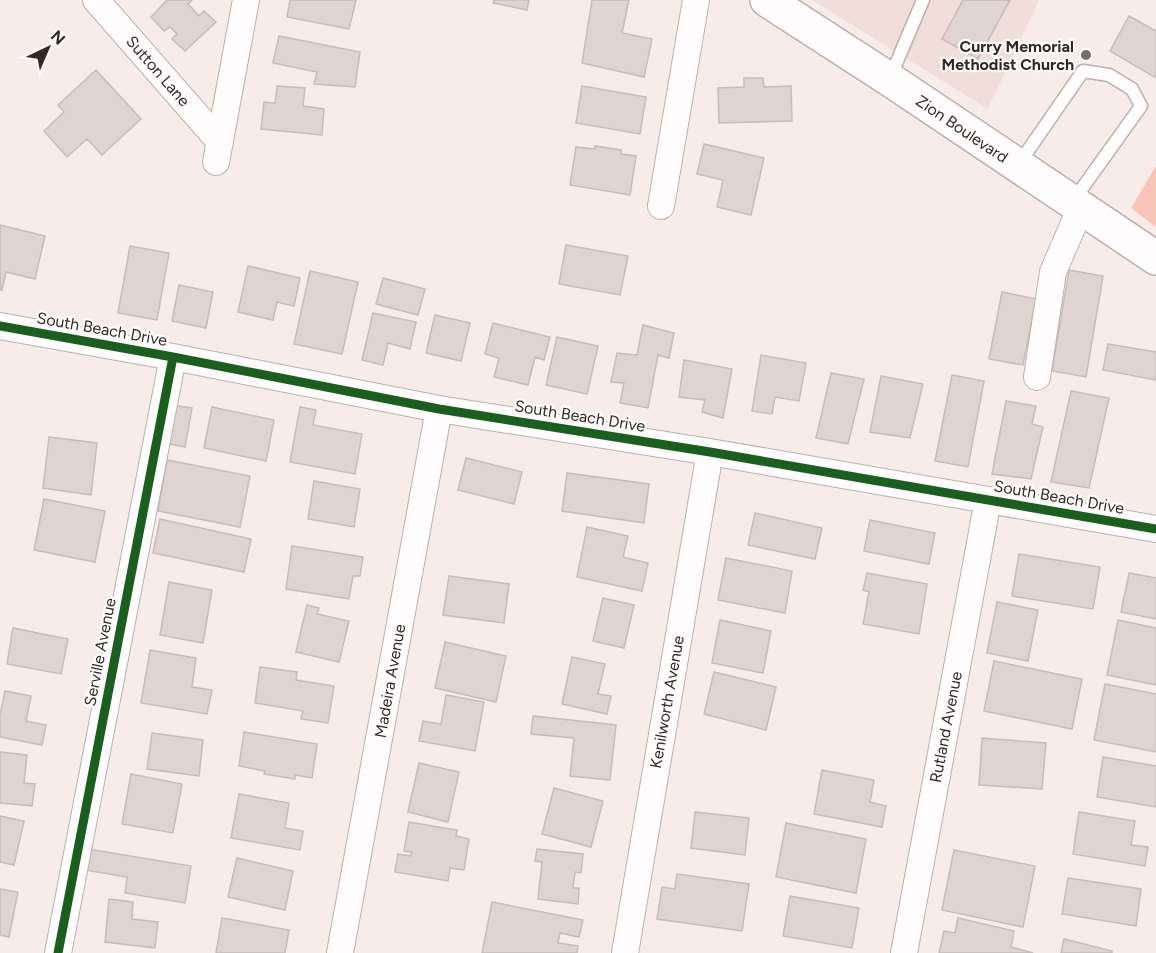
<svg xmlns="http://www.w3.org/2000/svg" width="1156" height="953" viewBox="0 0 1156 953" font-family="Figtree,sans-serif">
  <rect width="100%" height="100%" fill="#f8ecea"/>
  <!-- built -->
  <path fill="#f1ddd9" d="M812 0H1039L988 109Z"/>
  <!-- green -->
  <path fill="#f9c5b8" d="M1156 166V227L1131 208Z"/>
  <!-- building -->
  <path fill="#e0d4d2" stroke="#c7bcb9" stroke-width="1.5" d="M167 0H192L188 4 199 16 204 11 216 22 185 51 172 39 177 34 170 27 164 31 151 17Z
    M290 0H356L349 29 287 17Z
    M494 0H529L527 10 493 3Z
    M592 0H629L622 33 652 39 644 77 582 63Z
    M963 0H1010L978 59 942 39Z
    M1129 16 1156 31V78L1110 51Z
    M279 36 360 52 355 87 314 84 317 72 273 63Z
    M96 70 141 119 102 155 87 139 67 157 44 131 64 112 58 105Z
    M744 78H763L764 87 791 86 792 121 719 123 718 88 744 87Z
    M277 86 305 88 303 106 324 109 322 135 261 129 264 102 275 103Z
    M582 86 646 97 640 134 576 123Z
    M704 144 764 158 751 215 717 207 723 180 697 174Z
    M595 146 621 150V154L636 156 630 195 570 185 576 147 595 149Z
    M0 225 45 236 35 279 6 272 2 290H0Z
    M566 245 628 256 620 295 559 284Z
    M130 246 169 253 157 320 118 313Z
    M248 266 300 278 294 306 277 302 273 320 238 312Z
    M1069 270 1103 276 1086 377 1052 371Z
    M310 271 358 282 342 354 294 344Z
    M383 278 425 289 418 315 376 304Z
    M179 285 213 292 206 328 172 321Z
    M1002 292 1036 299 1023 365 989 359Z
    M373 313 416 322 410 349 388 343 383 365 362 360Z
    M435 315 470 323 461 361 426 353Z
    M493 323 550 337 544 360 535 357 528 385 494 377 499 358 485 354Z
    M643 325 674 333 669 358 658 355 648 408 620 403 624 383 611 382 617 353 637 355Z
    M557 337 598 346 587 394 546 385Z
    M1108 344 1156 352V380L1103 370Z
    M761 355 806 363 799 401 775 397 772 414 752 411Z
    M684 360 732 369 723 418 702 412 705 400 679 397Z
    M831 373 864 379 848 444 816 438Z
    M952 375 984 381 968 467 935 461Z
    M881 376 923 384 910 438 870 432Z
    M1071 391 1109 398 1089 488 1051 482Z
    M1006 401 1036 406 1032 424 1043 427 1031 479 992 474Z
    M171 405 192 408 185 447 164 443Z
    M212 407 274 420 266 461 204 448Z
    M300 407 316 410 313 425 362 434 355 474 290 462Z
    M49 437 97 443 91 495 43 488Z
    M466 458 522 472 514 504 458 490Z
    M167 460 250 476 240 527 158 511Z
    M567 473 649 484 644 523 562 511Z
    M314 481 360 489 354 527 308 519Z
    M44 499 105 511 95 562 34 550Z
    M755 513 822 528 815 559 748 545Z
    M160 519 251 539 244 572 153 553Z
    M870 520 935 533 929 564 864 551Z
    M587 527 628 536 623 557 648 563 642 591 577 577Z
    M292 546 363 557 360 576H353L349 599 286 589Z
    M1019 554 1100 567 1093 609 1012 596Z
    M726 558 792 571 785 613 718 600Z
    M867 573 927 584 919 634 863 624 869 592 863 590Z
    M1129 573 1156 578V619L1121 612Z
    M449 576 509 584 504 623 443 615Z
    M169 582 212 590 203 643 160 635Z
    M603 598 634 605 624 648 593 641Z
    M997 602 1038 610 1028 661 987 653Z
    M307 605 319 608 317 614 349 621 339 662 296 652Z
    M720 620 771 631 763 673 712 663Z
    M1118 620 1156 628V685L1107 675Z
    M13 628 68 639 61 674 7 664Z
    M445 642 506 656 496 702 435 688Z
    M150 650 196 658 192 687 212 690 207 714 141 703Z
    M572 657 605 664 598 694 611 696 607 714 562 704Z
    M994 661 1082 679 1072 729 984 711Z
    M260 667 297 672 296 680 334 686 328 723 301 719 303 711 255 703Z
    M714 672 776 687 766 730 704 714Z
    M1105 684 1156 694V752L1094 740Z
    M5 691 31 696 26 721 46 725 42 745 0 737V715Z
    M446 695 484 702 475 751 419 741 423 721 441 724Z
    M533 716 616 725 610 780 570 776 574 738 531 734Z
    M244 732 317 744 312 778 295 775V779L264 774 265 771 239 766Z
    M152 733 203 740 199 776 147 769Z
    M982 738 1046 743 1042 789 979 785Z
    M0 752 27 755 24 783 35 784 32 806 0 803Z
    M1103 757 1156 766V807L1097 797Z
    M419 763 459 772 448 822 408 812Z
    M822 770 874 780 870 802 886 806 882 827 814 814Z
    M131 774 182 784 173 833 122 824Z
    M554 788 603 801 591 847 542 834Z
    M239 794 289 803 285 828 303 831 300 850 231 838Z
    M695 812 749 818 745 855 691 848Z
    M1079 812 1135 821 1131 845 1148 847 1145 866 1073 854Z
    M0 816 24 821 14 865 0 862Z
    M409 822 457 830 456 836 469 839 464 870 450 868 448 881 395 872 398 854 411 856 412 852 404 851Z
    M786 823 866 839 856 893 776 877Z
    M88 849 191 866 185 903 125 893 127 877 85 870Z
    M537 849 583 854 581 873 575 872 573 888H579L578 904 538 899 542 862 535 861Z
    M954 850 1035 866 1023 927 942 910Z
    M237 858 293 871 285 910 228 897Z
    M677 874 749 884 742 931 657 919 662 887 675 889Z
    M1068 878 1141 889 1136 926 1062 914Z
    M0 889 18 892 9 937 0 935Z
    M790 896 859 908 852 948 783 936Z
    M109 899 133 902 132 919 158 922 155 948 105 942Z
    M492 902 583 920 579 937 560 933 558 943 578 946 577 953H482Z
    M222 918 289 930 285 953H216Z
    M958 918 1014 931 1011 947 1033 953H939L944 931 955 933Z
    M1064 939 1112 951V953H1061Z"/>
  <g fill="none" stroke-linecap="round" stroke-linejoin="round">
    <defs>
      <path id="lane" d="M890 78 923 0
        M1018 165 1083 71 1109 75 1132 89 1141 106 1073 201"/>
      <path id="street" d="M96 0 220 142
        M216 162 246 0
        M661 206 696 0
        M0 326 173 357 439 409 710 452 1156 529
        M1037 377 1053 272 1081 207
        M58 953 173 357
        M340 953 439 409
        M625 953 710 452
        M904 953 988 500"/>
      <path id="secondary" d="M767 0 889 79 1156 258"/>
    </defs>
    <!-- lane casing -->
    <use href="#lane" stroke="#bbb0ae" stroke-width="15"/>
    <!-- street casing -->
    <use href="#street" stroke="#bbb0ae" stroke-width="28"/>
    <!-- secondary casing -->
    <use href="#secondary" stroke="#bbb0ae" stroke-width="36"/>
    <!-- lane -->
    <use href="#lane" stroke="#fefcfc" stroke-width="12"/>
    <!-- street -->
    <use href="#street" stroke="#fefcfc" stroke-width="26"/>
    <!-- secondary -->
    <use href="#secondary" stroke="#fefcfc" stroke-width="33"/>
    <defs>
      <path id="cycleway" d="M0 326 173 357 439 409 710 452 1156 529
        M58 953 173 357"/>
    </defs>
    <!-- cycleway casing -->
    <use href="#cycleway" stroke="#fcfcfc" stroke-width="13"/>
    <!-- cycleway -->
    <use href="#cycleway" stroke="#1b5e20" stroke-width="9"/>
  </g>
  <!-- markers -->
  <circle fill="#796d69" stroke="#fcfcfc" stroke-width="2" cx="1086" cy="55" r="6"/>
  <g text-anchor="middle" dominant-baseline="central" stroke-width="4.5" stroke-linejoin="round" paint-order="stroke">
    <!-- poi labels -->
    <g font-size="16" font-weight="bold" fill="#342824" stroke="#fcfcfc" text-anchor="end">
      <text x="1074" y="46">Curry Memorial<tspan x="1074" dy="18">Methodist Church</tspan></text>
    </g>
    <!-- street labels -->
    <g font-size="16" fill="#342824" stroke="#fcfcfc">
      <text transform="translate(158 71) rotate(49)">Sutton Lane</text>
      <text transform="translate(962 129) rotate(34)">Zion Boulevard</text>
      <text transform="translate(102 329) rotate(10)">South Beach Drive</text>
      <text transform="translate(580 416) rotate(9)">South Beach Drive</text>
      <text transform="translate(1059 497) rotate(10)">South Beach Drive</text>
      <text transform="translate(100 652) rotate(-79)">Serville Avenue</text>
      <text transform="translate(390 681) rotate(-80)">Madeira Avenue</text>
      <text transform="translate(667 702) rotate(-80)">Kenilworth Avenue</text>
      <text transform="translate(946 727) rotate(-79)">Rutland Avenue</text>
    </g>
  </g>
  <!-- north arrow -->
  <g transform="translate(48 48) rotate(44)" stroke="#fcfcfc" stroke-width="4.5" paint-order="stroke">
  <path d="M0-4.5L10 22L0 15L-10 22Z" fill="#342824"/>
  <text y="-9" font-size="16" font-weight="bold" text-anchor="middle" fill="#342824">N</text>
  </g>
</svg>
